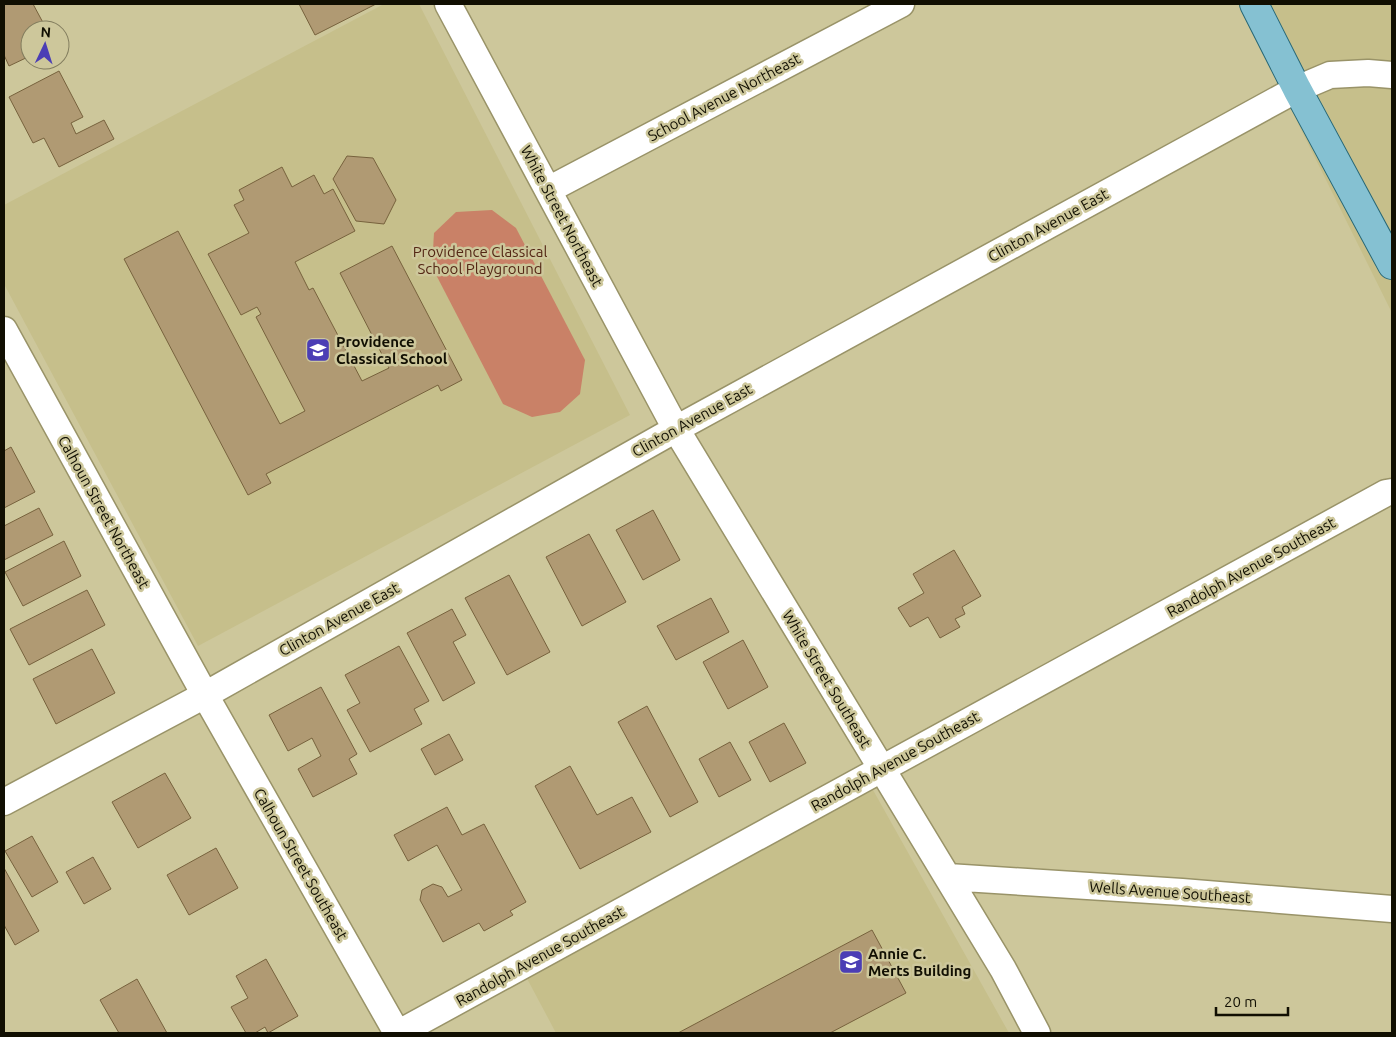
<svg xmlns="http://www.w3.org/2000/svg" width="1396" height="1037" viewBox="0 0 1396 1037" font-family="Ubuntu,sans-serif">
  <rect width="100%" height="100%" fill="#cdc79b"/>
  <!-- built -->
  <path fill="#c6bf8b" d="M384 4H419L630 415 198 646 4 284V205Z
    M1239 4H1392V313L1268 63Z
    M873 790 1009 1033H556L523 971Z"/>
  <!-- green -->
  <path fill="#c98167" d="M492 210 516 228 585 360 580 394 560 412 532 417 503 404 432 267 434 233 456 212Z"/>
  <!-- building -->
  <path fill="#b09a73" stroke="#77623d" d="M4 4H33L47 30H30V56L9 66 4 55Z
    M299 4H376L315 35Z
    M59 71 83 117 71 123 76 134 104 120 114 139 59 167 44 138 33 143 9 97Z
    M347 156 373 158 396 200 384 224 356 221 333 179Z
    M282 167 292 187 314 175 324 194 333 189 355 231 295 262 309 290 313 288 362 381 389 368 340 273 392 246 462 380 441 391 438 385 266 474 271 483 248 495 124 259 178 231 280 424 305 411 256 317 261 314 257 307 241 315 208 254 249 233 234 205 244 200 239 190Z
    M11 447 35 492 4 508V451Z
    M39 508 53 535 4 560V526Z
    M653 510 680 560 643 580 616 530Z
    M589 534 626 602 582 626 546 557Z
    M64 541 81 576 23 606 5 572Z
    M954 550 981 596 962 607 965 614 955 619 960 627 940 638 928 617 910 627 898 608 924 593 913 574Z
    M509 575 550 652 507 675 465 598Z
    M87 590 105 625 29 665 10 629Z
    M711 598 729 632 676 660 657 626Z
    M452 609 466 635 453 642 475 683 443 701 407 633Z
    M743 640 768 687 728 709 703 662Z
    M399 646 429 701 414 709 422 724 370 752 347 710 360 703 345 675Z
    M92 649 115 693 56 724 33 679Z
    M321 687 357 754 349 759 357 774 313 797 298 769 321 756 312 738 288 751 269 715Z
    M647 706 698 802 670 817 618 722Z
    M784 723 806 763 770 782 749 742Z
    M449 734 463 760 435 775 421 749Z
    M730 742 751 780 719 797 699 759Z
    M570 766 597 815 632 797 651 832 580 869 535 786Z
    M165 773 191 818 138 848 112 802Z
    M447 807 462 835 484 824 526 902 510 911 513 915 484 931 479 923 443 942 420 900 422 890 433 884 442 887 448 897 462 890 437 845 408 861 394 835Z
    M32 836 58 882 32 897 5 851Z
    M216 848 238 888 189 915 167 875Z
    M93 857 111 889 84 904 66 872Z
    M4 868 39 931 15 945 4 925Z
    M872 930 906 993 830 1033H678Z
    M266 959 298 1016 268 1033 265 1027 255 1033H246L231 1007 248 998 236 976Z
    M137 979 167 1033H119L100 1000Z"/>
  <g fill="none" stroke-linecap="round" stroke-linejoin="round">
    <defs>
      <path id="minor" d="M448 4 676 429 1003 969 1037 1033
        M548 190 901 4
        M4 330 205 695 397 1033
        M4 802 205 695 676 429 1297 89 1330 75 1368 73 1392 75
        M948 877 1182 892 1392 909
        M399 1033 1386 493 1392 492"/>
      <path id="major" d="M1254 4 1297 89 1392 265"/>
    </defs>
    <!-- minor casing -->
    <use href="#minor" stroke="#999368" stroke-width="29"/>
    <!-- major casing -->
    <use href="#major" stroke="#276776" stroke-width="30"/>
    <!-- minor -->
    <use href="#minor" stroke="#fff" stroke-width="26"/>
    <!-- major -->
    <use href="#major" stroke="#85c1d2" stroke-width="28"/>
  </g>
  <!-- icons -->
  <defs>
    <symbol id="school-square" viewBox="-11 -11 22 22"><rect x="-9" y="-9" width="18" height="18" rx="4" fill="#4b3eb5" stroke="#cdc79b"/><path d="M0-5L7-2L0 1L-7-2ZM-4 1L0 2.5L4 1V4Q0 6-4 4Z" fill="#fff"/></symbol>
  </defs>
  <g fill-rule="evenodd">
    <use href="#school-square" x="304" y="336" width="28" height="28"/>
    <use href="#school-square" x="837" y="948" width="28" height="28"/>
  </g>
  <g text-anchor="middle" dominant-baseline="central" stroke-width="5" stroke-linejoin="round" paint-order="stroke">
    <!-- street labels -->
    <g font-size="15" fill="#110f02" stroke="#cdc79b">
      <text transform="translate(724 97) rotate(-28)">School Avenue Northeast</text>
      <text transform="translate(562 216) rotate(62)">White Street Northeast</text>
      <text transform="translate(1048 225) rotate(-29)">Clinton Avenue East</text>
      <text transform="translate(692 420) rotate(-29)">Clinton Avenue East</text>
      <text transform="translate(104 512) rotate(61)">Calhoun Street Northeast</text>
      <text transform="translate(1251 567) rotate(-29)">Randolph Avenue Southeast</text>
      <text transform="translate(339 619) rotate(-29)">Clinton Avenue East</text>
      <text transform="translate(827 679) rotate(59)">White Street Southeast</text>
      <text transform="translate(895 761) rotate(-29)">Randolph Avenue Southeast</text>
      <text transform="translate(301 864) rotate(60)">Calhoun Street Southeast</text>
      <text transform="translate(1170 892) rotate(4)">Wells Avenue Southeast</text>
      <text transform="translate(540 956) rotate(-29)">Randolph Avenue Southeast</text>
    </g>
    <!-- park labels -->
    <g font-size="15" fill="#542715" stroke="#cdc79b">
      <text x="480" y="251">Providence Classical<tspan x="480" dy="17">School Playground</tspan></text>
    </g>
    <!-- poi labels -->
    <g font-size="15" font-weight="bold" fill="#110f02" stroke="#cdc79b" text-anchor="start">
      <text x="336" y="341">Providence<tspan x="336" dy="17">Classical School</tspan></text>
      <text x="868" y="953">Annie C.<tspan x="868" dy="17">Merts Building</tspan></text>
    </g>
  </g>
  <!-- border -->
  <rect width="1396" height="1037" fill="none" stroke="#110f02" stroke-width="10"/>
  <!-- north arrow -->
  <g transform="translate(45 45) rotate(4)"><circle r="24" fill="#cdc79b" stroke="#827d5e"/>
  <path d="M0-4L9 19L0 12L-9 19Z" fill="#4b3eb5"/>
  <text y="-8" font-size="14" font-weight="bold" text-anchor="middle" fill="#110f02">N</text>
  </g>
  <!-- scale -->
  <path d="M1216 1007v8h72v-8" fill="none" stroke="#110f02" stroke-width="2.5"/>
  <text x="1224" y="1007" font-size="15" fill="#110f02" stroke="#cdc79b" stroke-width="4" paint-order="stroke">20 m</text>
</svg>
